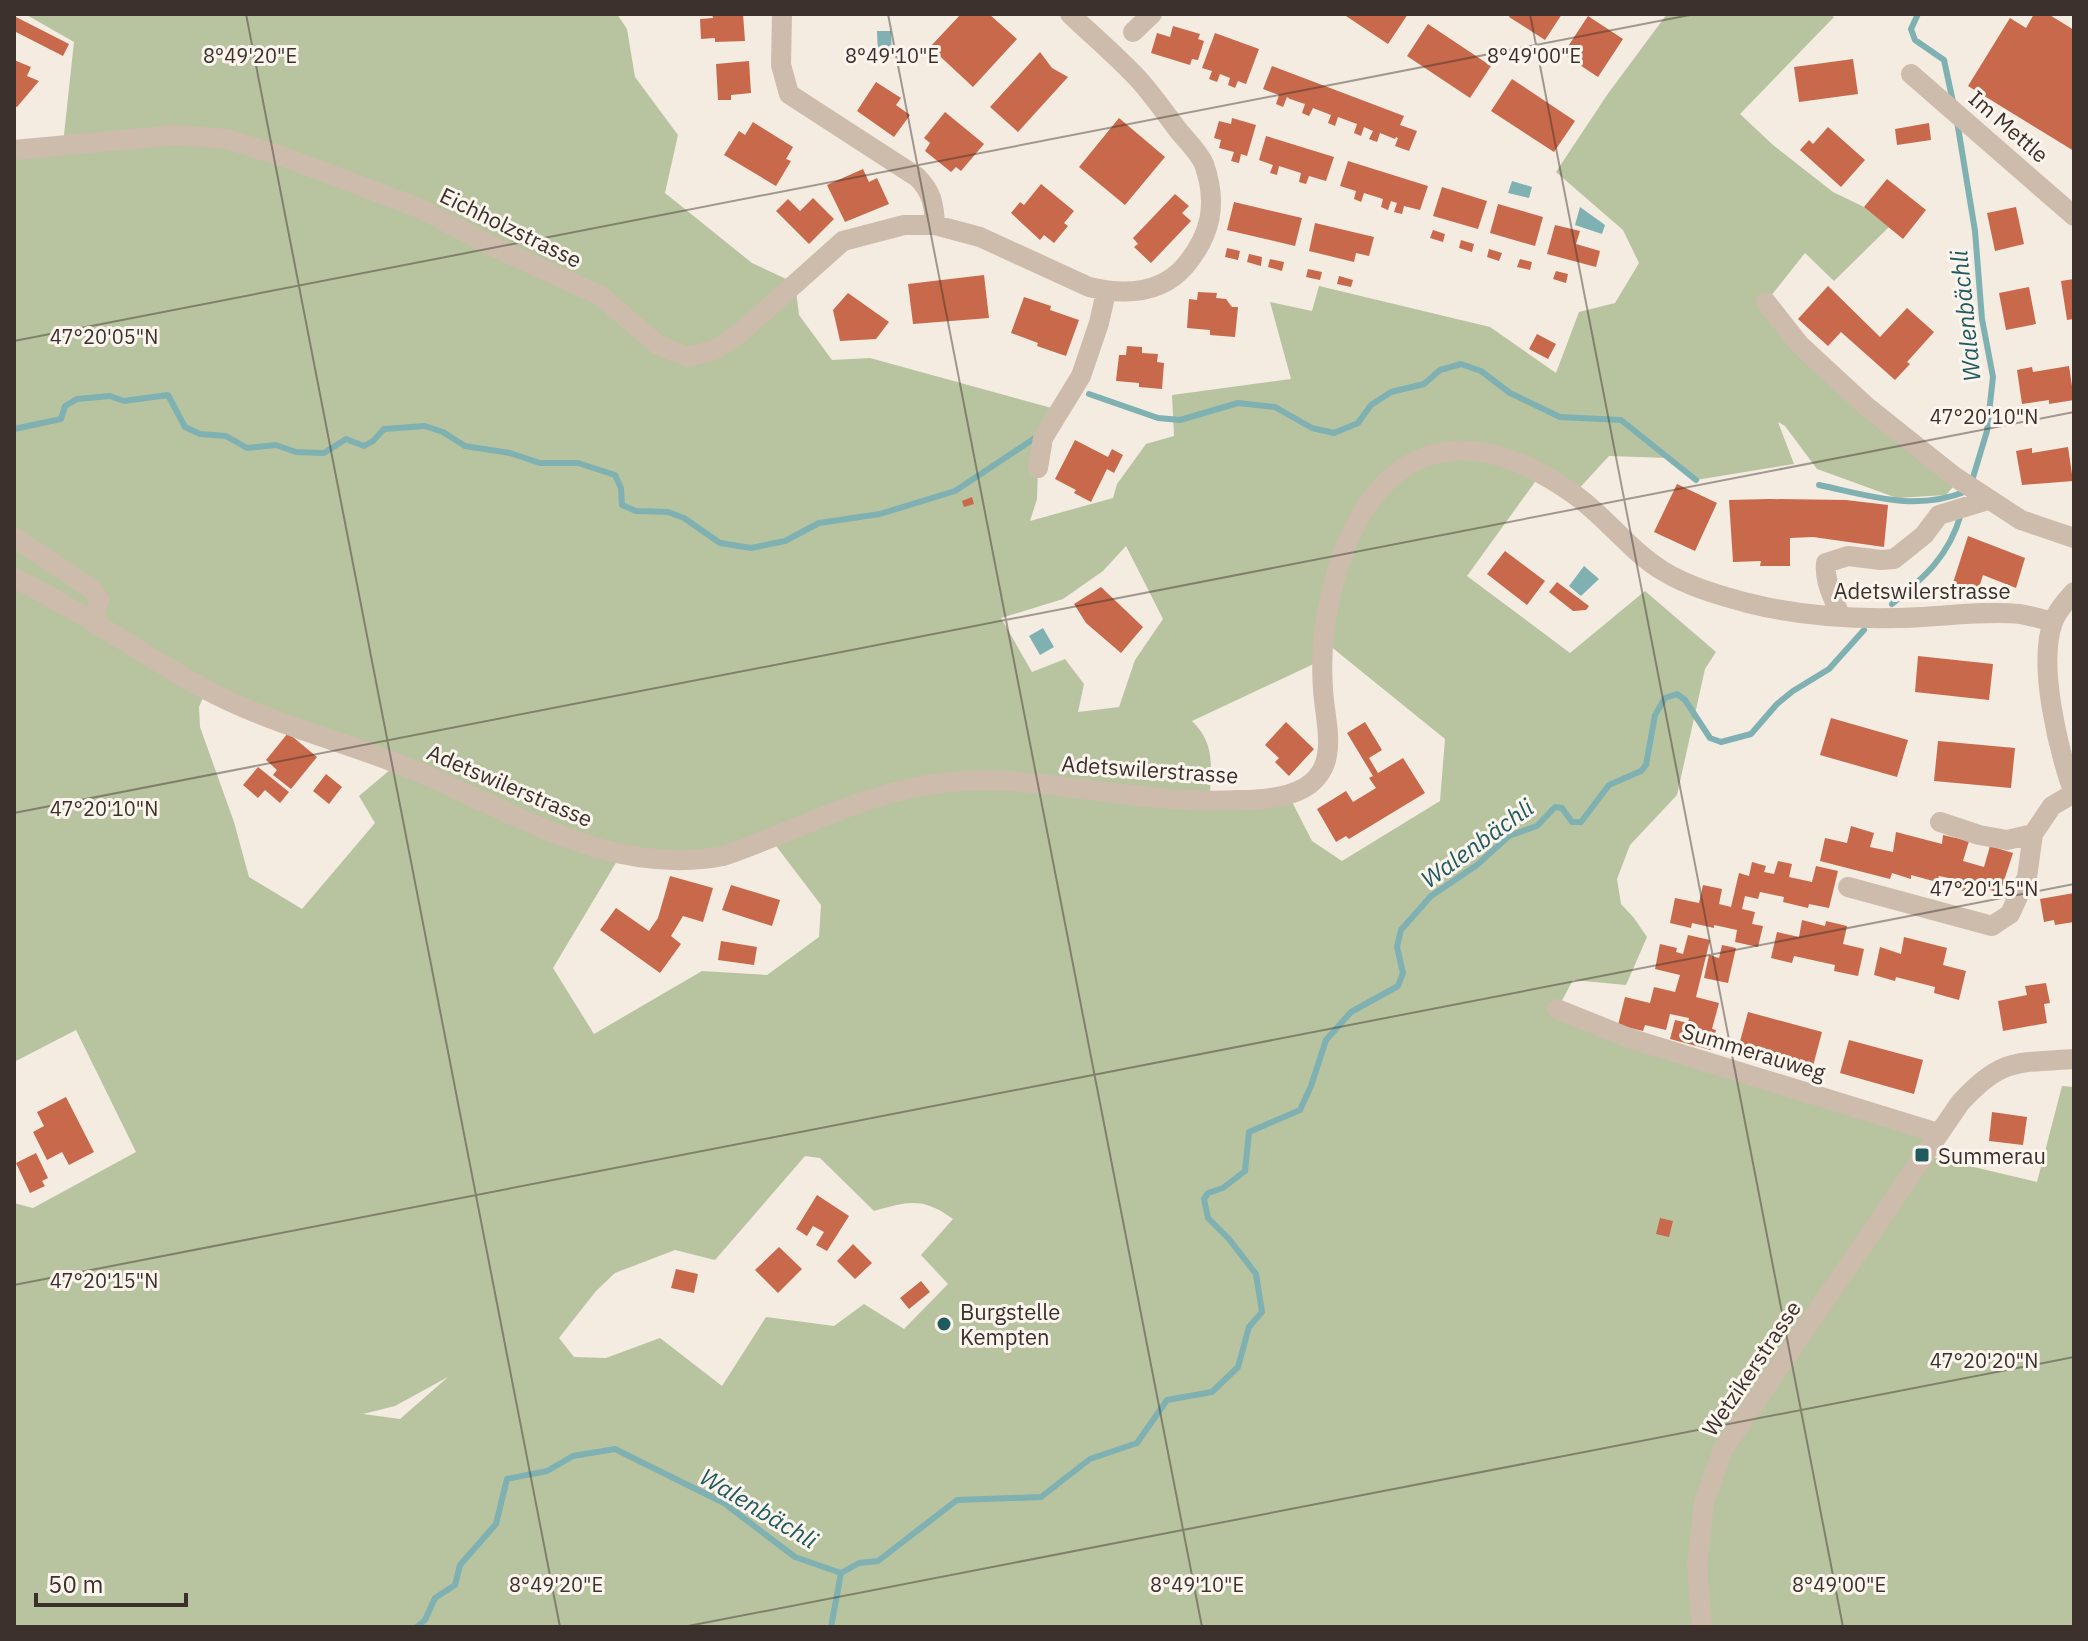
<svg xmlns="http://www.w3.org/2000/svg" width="2088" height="1641" viewBox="0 0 2088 1641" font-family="'IBM Plex Sans',sans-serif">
  <rect width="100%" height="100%" fill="#f4ebe1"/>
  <!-- green -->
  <path fill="#b8c4a0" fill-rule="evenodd" d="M25 14H617L627 29 635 77 678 135 665 193 752 263 795 283 799 315 832 360 870 358 1059 410 1038 468 1037 499 1030 521 1113 498 1117 484 1146 444 1174 436 1172 395 1291 379 1270 302 1312 311 1319 286 1490 327 1556 373 1579 312 1615 303 1639 263 1623 230 1556 172 1607 95 1667 14H1829L1834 17 1740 114 1773 145 1833 192 1864 207 1889 227 1834 281 1805 253 1766 302 1959 480 1946 495 1897 498 1817 469 1785 426 1778 422 1794 464 1696 480 1668 458 1609 456 1574 494 1540 475 1467 576 1570 653 1645 591 1716 652 1705 669 1677 795 1630 845 1617 879 1621 904 1634 918 1647 937 1626 985 1573 980 1558 1008 1938 1133 1923 1155 2037 1182 2062 1086 2074 1087V1627H14V1203L33 1208 136 1152 76 1030 14 1062V150L63 144 74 42ZM1126 546 1163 619 1135 660 1119 707 1078 712 1084 684 1065 659 1032 672 1001 618 1063 599 1103 571ZM1324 641 1445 739 1440 801 1342 861 1312 841 1288 794 1210 801C1210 769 1217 745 1192 721L1322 660ZM206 691 397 764 359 796 375 823 302 909 249 877 234 822 200 727 199 707ZM770 838 821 905 819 937 767 975 702 971 594 1034 553 968 620 856H723ZM805 1156 820 1158 874 1211C909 1201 923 1197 953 1219L921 1255 948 1284 904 1329 864 1304 834 1326 766 1317 722 1386 660 1338 606 1358 574 1357 559 1338 596 1291 615 1273 675 1250 715 1260ZM448 1377 400 1419 363 1414 395 1406Z"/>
  <!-- water -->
  <path fill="#7fb0b2" d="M877 31H891L892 57 888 61 878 54Z
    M1512 181 1532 187 1529 198 1508 193Z
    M1580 207 1605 225 1602 234 1575 225Z
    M1584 566 1599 579 1581 596 1569 586Z
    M1043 628 1054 647 1040 655 1029 636Z"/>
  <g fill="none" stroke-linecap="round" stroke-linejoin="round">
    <!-- stream -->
    <path stroke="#7fb0b2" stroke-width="6" d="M1918 14 1911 29 1915 40 1944 60 1953 102
      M1957 121 1975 231 1982 319 1993 377 1987 431 1971 484
      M1089 394 1158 418 1180 420 1238 403 1275 407 1312 428 1334 433 1358 423 1371 405 1391 392 1424 384 1440 370 1461 364 1481 371 1510 393 1560 417 1621 420 1696 480
      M14 429 61 419 65 406 77 399 110 396 124 401 168 395 185 427 200 434 226 436 247 448 276 445 296 452 324 453 346 439 364 446 373 441 384 429 425 426 443 432 465 446 510 453 540 463H578L615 475 621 488 622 505 636 511 668 512 684 518 720 543 751 548 785 541 819 523 880 514 955 491 1035 438
      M1819 485C1871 496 1915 512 1967 491
      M1892 604C1925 577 1949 556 1961 514
      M417 1627 425 1620 435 1598 455 1585 460 1565 496 1524 507 1479 547 1471 573 1456 615 1449 724 1503 795 1557 841 1573 859 1563 878 1561 957 1500 1041 1497 1090 1459 1137 1443 1167 1400 1212 1392 1238 1367 1249 1327 1262 1312 1256 1274 1229 1239 1208 1218 1204 1199 1208 1193 1223 1188 1245 1171 1249 1132 1300 1110 1311 1086 1326 1040 1351 1012 1398 986 1403 973 1397 947 1401 930 1431 896 1477 865 1509 836 1537 826 1555 807 1562 808 1572 822H1581L1609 785 1641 771 1646 765 1655 715 1665 698 1677 694 1685 700 1710 738 1721 742 1751 734 1777 704 1793 691 1829 669 1864 630
      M831 1627 841 1573"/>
  </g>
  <!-- building -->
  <path fill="#c8694b" d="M712 14H743L745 41 715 42V38L701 39 700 19 713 18Z
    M961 14H989L1017 39 973 87 930 47Z
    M1343 14H1408L1388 44Z
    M1511 14H1562L1545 40 1509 17Z
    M2034 14H2048L2074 30V151L1968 86 2010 18 2026 28Z
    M14 16 69 44 63 56 14 31Z
    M1588 16 1623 39 1598 77 1563 54Z
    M1428 24 1491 66 1470 98 1407 56Z
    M1173 26 1200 34 1198 39 1204 41 1198 60 1192 59 1190 65 1151 53 1157 33 1170 37Z
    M1215 33 1259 49 1246 84 1238 81 1235 88 1228 85 1230 78 1220 74 1217 82 1209 79 1212 71 1202 68Z
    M1040 52 1052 68 1068 77 1018 132 990 107Z
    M1853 59 1858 94 1799 102 1794 67Z
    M14 60 31 67 27 76 39 81 17 107 14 106Z
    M749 61 751 93 731 95V100H718L716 64Z
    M1272 66 1404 116 1400 125 1417 131 1409 151 1395 146 1398 138 1396 137 1395 139 1380 133 1377 142 1369 139 1373 131 1364 127 1361 136 1354 133 1357 124 1338 117 1335 126 1328 123 1331 115 1313 108 1309 116 1302 113 1305 104 1290 99 1287 97 1283 107 1276 104 1279 95 1263 89Z
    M1512 79 1575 121 1554 152 1491 111Z
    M876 82 901 98 896 105 910 115 894 137 857 111Z
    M945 112 984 144 961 171 956 167 951 172 925 151 930 143 924 138Z
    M1119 118 1165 157 1125 205 1079 167Z
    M1232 118 1256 125 1247 156 1241 154 1239 163 1231 161 1234 152 1219 148 1221 140 1214 138 1219 121 1231 124Z
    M753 122 793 147 786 159 791 161 776 186 724 155 739 131 745 135Z
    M1929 123 1931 140 1897 145 1895 129Z
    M1828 127 1865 160 1841 187 1800 150 1809 140 1813 144Z
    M1266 136 1334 157 1326 181 1309 176 1306 184 1299 182 1301 173 1279 166 1277 175 1270 173 1273 165 1259 160Z
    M1348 161 1428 186 1420 210 1404 206 1402 214 1394 212 1397 203 1391 201 1388 210 1381 207 1383 199 1364 193 1361 202 1354 199 1356 191 1340 186Z
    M863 169 869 182 877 178 889 204 845 222 827 185Z
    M1887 179 1926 210 1903 239 1864 207Z
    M1041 184 1074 211 1064 223 1068 226 1054 243 1044 235 1040 240 1011 213 1020 202 1024 205Z
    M1442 187 1487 201 1478 229 1433 216Z
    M1175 194 1189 206 1182 213 1191 221 1151 263 1134 247 1138 244 1133 238Z
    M813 198 834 219 809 244 776 211 788 199 800 211Z
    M1234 202 1302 218 1295 246 1227 230Z
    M1498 204 1543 217 1535 246 1490 233Z
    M2016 207 2024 244 1995 251 1987 213Z
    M1315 223 1374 237 1369 256 1356 253 1354 262 1309 251Z
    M1555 225 1580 231 1576 244 1600 251 1596 267 1547 254Z
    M1433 230 1445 234 1443 242 1430 238Z
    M1461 240 1474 244 1472 252 1459 248Z
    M1227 248 1240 251 1238 260 1225 257Z
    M1489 249 1502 253 1499 261 1487 257Z
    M1249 254 1262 257 1261 266 1247 262Z
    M1270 259 1284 262 1282 271 1268 267Z
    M1520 259 1532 262 1530 270 1517 267Z
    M1308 269 1322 272 1320 280 1306 277Z
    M1556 271 1568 274 1566 283 1553 279Z
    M984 275 989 318 913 324 908 284Z
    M1339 276 1353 280 1351 287 1337 284Z
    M2074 279V319L2067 320 2061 281Z
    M1828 286 1880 337 1907 308 1934 332 1907 362 1910 364 1895 380 1841 332 1828 346 1798 319Z
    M2029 287 2036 324 2006 330 1999 293Z
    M1198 292 1217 293 1216 298 1226 299 1232 307H1238L1235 337 1210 335V330L1187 328 1189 299 1197 300Z
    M848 293 889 322 876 339 840 341 833 310Z
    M1024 297 1051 306 1050 310 1079 320 1066 356 1037 346 1038 343 1011 333Z
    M1537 334 1556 344 1548 359 1529 349Z
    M1127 346 1142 347V353L1158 354 1157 362 1164 363 1162 389 1139 387V383L1116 381 1119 355H1126Z
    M2069 366 2074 400 2049 404V400L2022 404 2017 370 2032 367 2033 372Z
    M1075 440 1108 457 1112 449 1123 455 1114 473 1107 469 1091 502 1074 493 1076 490 1055 479Z
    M2068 447 2073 481 2022 485 2016 451 2032 448V453Z
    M1677 484 1717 503 1695 551 1654 532Z
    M972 497 974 504 964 507 962 501Z
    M1769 499 1846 500 1888 505 1884 547 1813 537 1790 538V566H1760L1761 561 1733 562 1729 500Z
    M1968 536 2025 558 2016 588 1983 575 1977 594 1952 586Z
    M1505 551 1545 581 1527 605 1487 574Z
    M1557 582 1589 606 1586 610 1573 611 1549 592Z
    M1101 587 1143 627 1121 653 1086 623 1074 604Z
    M1918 656 1993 664 1989 700 1915 692Z
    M1831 718 1908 740 1897 777 1820 755Z
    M1286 722 1314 749 1289 776 1275 762 1279 758 1265 745Z
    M1365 722 1382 750 1369 758 1378 773 1403 758 1425 793 1349 839 1346 836 1336 842 1317 809 1346 791 1353 802 1376 788 1369 778 1373 776 1347 733Z
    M288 733 317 757 291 789 273 775 277 770 266 760Z
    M1938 741 2015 748 2011 788 1934 781Z
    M258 767 289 792 280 803 265 790 258 798 243 785Z
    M326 774 342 787 329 804 313 791Z
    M1851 826 1874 833 1870 847 1893 852 1896 832 1942 844 1943 835 1969 841 1963 861 1984 867 1990 846 2013 853 2000 893 1983 888 1979 895 1956 889 1958 880 1939 876 1937 882 1911 875V879L1892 873 1890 879 1820 861 1825 838 1847 843Z
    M1778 861 1792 864 1789 877 1812 882 1816 866 1838 871 1829 908 1809 904 1808 908 1783 902 1784 897 1760 892 1758 899 1745 896 1742 909 1755 912 1752 924 1763 926 1758 947 1735 942 1737 930 1714 925V928L1692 923 1691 928 1670 923 1675 898 1699 903 1703 885 1722 889 1719 904 1731 907 1739 873 1749 876 1752 862 1766 866 1764 872 1774 874Z
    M670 876 713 888 703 922 683 916 671 936 681 944 660 973 600 930 616 908 649 931 658 918Z
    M731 885 780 900 772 926 722 910Z
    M2074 893V922L2055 925 2054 920 2044 922 2040 899Z
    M1802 920 1825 926 1826 921 1847 926 1843 944 1864 949 1858 976 1834 971 1835 965 1794 956 1792 963 1771 958 1777 932 1799 937Z
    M1688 935 1710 940 1696 997 1719 1003 1712 1029 1716 1030 1711 1050 1670 1039 1675 1020 1688 1023 1689 1018 1670 1014 1666 1030 1645 1025 1643 1031 1618 1025 1625 997 1650 1003 1654 987 1675 992 1680 975 1655 969 1660 944 1677 948 1676 952 1683 954Z
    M1904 937 1947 948 1943 965 1966 971 1959 1000 1934 993 1935 987 1896 977 1895 981 1874 975 1880 947 1901 954Z
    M721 941 757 947 754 965 718 960Z
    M1722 945 1736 948 1728 983 1704 978 1709 955 1719 958Z
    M2046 983 2050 1003 2044 1004 2047 1023 2003 1031 1998 1001 2027 995 2025 986Z
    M1748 1012 1822 1032 1813 1066 1739 1045Z
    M1849 1040 1923 1060 1914 1094 1840 1073Z
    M66 1097 94 1152 69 1165 62 1152 47 1160 33 1132 44 1126 37 1112Z
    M1992 1112 2027 1117 2023 1145 1989 1141Z
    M36 1153 48 1178 42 1181 45 1186 30 1193 16 1163Z
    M817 1195 849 1216 827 1251 816 1245 824 1232 813 1226 807 1236 796 1229Z
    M1660 1218 1673 1221 1669 1237 1656 1234Z
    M853 1244 872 1263 855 1279 837 1261Z
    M779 1247 802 1269 778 1293 755 1270Z
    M676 1269 698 1274 694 1293 671 1288Z
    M921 1281 930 1292 909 1309 900 1298Z"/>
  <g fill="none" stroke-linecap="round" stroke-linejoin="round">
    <!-- minor -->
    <path stroke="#cdbbac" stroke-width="20" d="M782 14 781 65 789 94 917 177C932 192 934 204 935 225L980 237 1089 287C1123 295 1160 295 1185 266 1211 235 1218 204 1204 164 1199 152 1186 140 1178 130 1166 114 1154 97 1141 82 1119 58 1094 37 1070 14
      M1133 32 1152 14
      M1911 74 2074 216
      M14 150 175 135 227 139 284 157 419 208 490 245 601 296 658 345 688 357 714 350 740 333 843 241 904 225H935
      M1766 302 1799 344 1866 406 1955 477 2021 520 2074 538
      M1038 468 1043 438 1081 376 1099 323 1106 292
      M14 537 92 589 99 600 94 621
      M14 578C80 610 139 653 203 688 263 721 332 738 396 763 501 803 605 879 723 856 800 830 867 790 950 782 992 777 1033 783 1074 788 1129 795 1184 803 1239 800 1260 800 1286 798 1304 788 1316 781 1325 769 1327 755 1331 735 1324 710 1323 689 1321 662 1323 634 1328 607 1358 462 1445 402 1575 495 1607 518 1630 551 1663 571 1689 587 1719 595 1748 603 1795 615 1847 619 1896 618 1934 618 1984 610 2020 614 2031 616 2042 619 2053 622
      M2074 592C2066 601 2057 611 2053 622 2037 665 2059 752 2074 794
      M1840 616C1834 597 1824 583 1826 563L1848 556 1881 560 1894 559 1924 535 1939 515 1988 500
      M1940 822 1979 835 2007 840 2033 834
      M1848 887 1992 926 2010 914 2027 877 2033 834 2052 806 2074 793
      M1557 1009 1629 1038 1938 1133
      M1702 1627 1697 1566 1704 1503 1723 1449 1960 1103C2001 1058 2015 1063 2074 1059"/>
  </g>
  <!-- ticks -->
  <path fill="none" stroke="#3b302b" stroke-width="2" stroke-opacity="0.45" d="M246 14 560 1627M888 14 1202 1627M1530 14 1843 1627M14 341 1695 14M14 813 2074 412M14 1285 2074 884M683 1627 2074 1357"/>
  <!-- markers -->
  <g fill="#1f5a5e" stroke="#fbf5ee" stroke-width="3">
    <rect x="1914" y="1147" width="16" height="16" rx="4"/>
    <circle cx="944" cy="1324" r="8"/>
  </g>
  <g text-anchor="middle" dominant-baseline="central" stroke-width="6" stroke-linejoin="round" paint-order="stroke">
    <!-- street labels -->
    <g font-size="22" fill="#3b302b" stroke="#fbf5ee">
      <text transform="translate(2009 126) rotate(41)">Im Mettle</text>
      <text transform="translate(511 227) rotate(26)">Eichholzstrasse</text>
      <text x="1922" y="590">Adetswilerstrasse</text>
      <text transform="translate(1150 769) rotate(4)">Adetswilerstrasse</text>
      <text transform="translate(510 785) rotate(23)">Adetswilerstrasse</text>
      <text transform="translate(1754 1051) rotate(17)">Summerauweg</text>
      <text transform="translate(1751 1368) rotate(-56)">Wetzikerstrasse</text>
    </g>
    <!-- poi labels -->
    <g font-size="22" fill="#3b302b" stroke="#fbf5ee" text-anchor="start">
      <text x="1938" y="1155">Summerau</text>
      <text x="960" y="1311">Burgstelle<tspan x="960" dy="25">Kempten</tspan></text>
    </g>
    <!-- water labels -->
    <g font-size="24" font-style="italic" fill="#1f5a5e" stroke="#fbf5ee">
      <text transform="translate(1965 316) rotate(-96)">Walenbächli</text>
      <text transform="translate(1477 843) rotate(-36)">Walenbächli</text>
      <text transform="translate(759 1508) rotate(31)">Walenbächli</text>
    </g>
  </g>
  <g font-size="20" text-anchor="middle" fill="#3b302b" stroke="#fbf5ee" stroke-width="6" stroke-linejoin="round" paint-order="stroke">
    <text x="250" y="63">8°49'20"E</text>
    <text x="892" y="63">8°49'10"E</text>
    <text x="1534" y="63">8°49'00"E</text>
    <text x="104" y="344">47°20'05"N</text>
    <text x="1984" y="424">47°20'10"N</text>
    <text x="104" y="816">47°20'10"N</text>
    <text x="1984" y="896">47°20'15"N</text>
    <text x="104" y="1288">47°20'15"N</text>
    <text x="1984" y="1368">47°20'20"N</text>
    <text x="556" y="1592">8°49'20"E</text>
    <text x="1197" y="1592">8°49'10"E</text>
    <text x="1839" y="1592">8°49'00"E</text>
  </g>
  <!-- border -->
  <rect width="2088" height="1641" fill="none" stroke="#3b302b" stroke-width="32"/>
  <!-- scale -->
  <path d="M36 1593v12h150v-12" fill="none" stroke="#3b302b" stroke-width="4"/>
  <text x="48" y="1593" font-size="24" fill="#3b302b" stroke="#fbf5ee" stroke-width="6" paint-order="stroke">50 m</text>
</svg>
